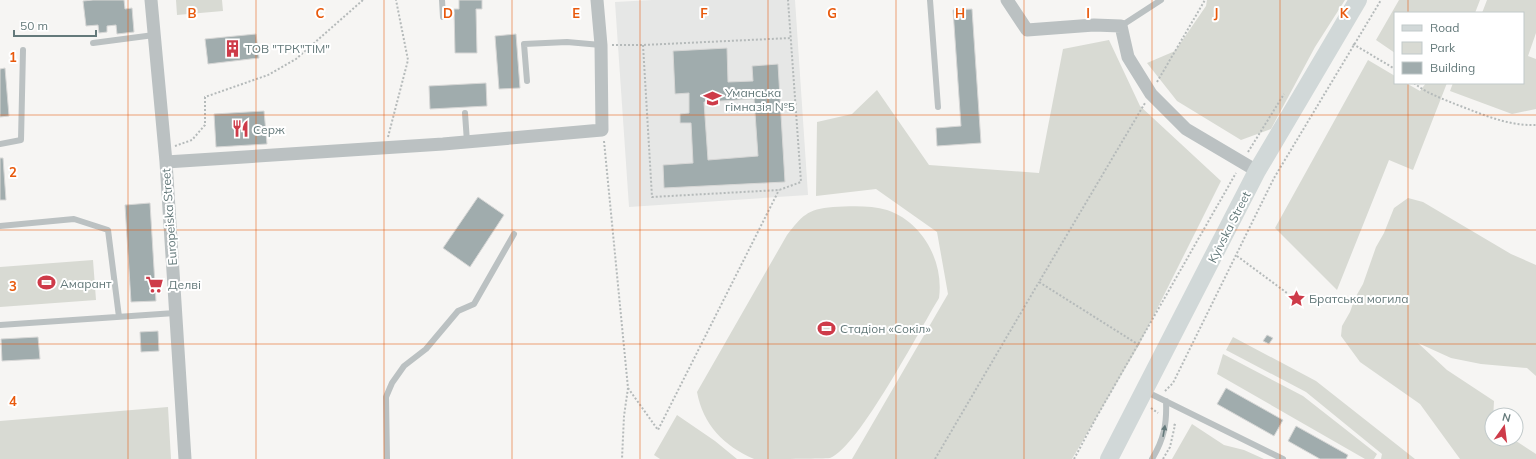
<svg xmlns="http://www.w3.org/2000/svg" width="1536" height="459" viewBox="0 0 1536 459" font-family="Mulish,sans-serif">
  <rect width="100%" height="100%" fill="#f6f5f3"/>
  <!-- built -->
  <path fill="#e6e7e6" d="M652 0H795L808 195 629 207 615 2Z"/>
  <!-- green -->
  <path fill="#d8dad3" d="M176 0H222L223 11 177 15Z
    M1207 0H1345L1315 47 1271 129 1241 140 1177 101 1147 63 1175 51 1206 6Z
    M1399 0H1480L1475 13H1395V53L1376 40Z
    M1487 0H1536V33L1528 56 1536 59V109L1512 114 1450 91 1453 83H1523V13H1482Z
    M1109 40 1140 106 1221 181 1139 345 1072 459H852L948 294 937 232 876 189 816 196 817 122 852 114 877 90 929 165 1039 173 1063 49Z
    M1368 60 1395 76V83H1406L1420 91 1426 83H1447L1413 170 1389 160 1337 290 1275 228Z
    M1408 198 1423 202 1511 254 1536 265V376L1527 368 1481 364 1451 358 1418 343 1447 370 1494 401 1492 439H1513L1536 454V459H1460L1420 404 1360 362 1341 336 1342 326 1350 312 1355 298 1363 284 1376 247 1384 233 1394 208Z
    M833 207C850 206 871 205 887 210 923 222 944 262 939 298 920 329 859 447 830 458 821 459 768 459 754 459 724 446 703 425 697 392L787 235C802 216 807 209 833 207Z
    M93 260 96 300 0 307V267Z
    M1233 337 1316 381 1415 459H1381L1382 454 1306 392 1226 350Z
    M1223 354 1303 396 1377 454 1374 459H1365L1217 374Z
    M168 407 171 459H0V421Z
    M677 415 715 441 737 459H660L654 455Z
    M1192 424 1224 445 1244 450 1264 459H1172Z"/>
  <!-- building -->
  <path fill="#a0acad" stroke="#d7d7d6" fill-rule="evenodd" d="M93 0H124L125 9 132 8 134 32 117 34 116 25 107 26V32L99 33 98 25 86 26 83 1Z
    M459 0H482V9H476L477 53H455L454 9H459Z
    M972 9 981 143 937 146 936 128 961 126 953 10Z
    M256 34 259 58 208 64 205 39Z
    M516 34 520 88 499 89 495 36Z
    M727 48 728 82 753 81 752 66 778 64 785 182 664 188 663 165 693 163 691 123H680V114L689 113V93L675 94 673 51ZM754 99 758 156 708 160 704 102Z
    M5 68 9 116 0 117V69Z
    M486 83 487 106 430 109 429 86Z
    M264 111 267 144 216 147 214 114Z
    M0 158H3L6 200H0Z
    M478 197 504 215 470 267 443 248Z
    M150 203 156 301 131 302 125 205Z
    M158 331 159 351 141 352 140 332Z
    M1267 335 1273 338 1269 344 1263 341Z
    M38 337 40 359 2 361 1 339Z
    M1226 388 1283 420 1274 436 1217 404Z
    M1296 426 1348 455 1346 459H1320L1288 441Z"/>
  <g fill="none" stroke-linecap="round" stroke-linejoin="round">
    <!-- path -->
    <path stroke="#b5baba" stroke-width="2" stroke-dasharray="2 2" stroke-linecap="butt" d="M1353 44 1395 69
      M612 45H643L791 38
      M643 45 652 197 779 190 801 182 788 0
      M1157 82 1205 0
      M1414 83C1426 93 1441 98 1455 104 1482 114 1507 126 1536 125
      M388 137 408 60 396 0
      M604 141 628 388 624 416 622 459
      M175 146 192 140 205 125V97L268 75 296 59 363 0
      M1248 152 1284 94
      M1237 256 1287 293
      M1139 345 1039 282 1145 103
      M628 388 658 430 779 190
      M1165 391 1173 383 1274 178 1381 0
      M1151 408 1158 413
      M935 459 1039 282
      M1074 459 1096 418 1236 173
      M1163 459 1170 447 1175 425 1173 424"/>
    <!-- service -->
    <path stroke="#bbc1c2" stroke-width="6" d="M442 0 443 17
      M930 0 938 107
      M1121 26 1161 0
      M93 43 154 35
      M527 81 524 44 567 42 601 45
      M465 113 467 142
      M0 144 21 140 23 50
      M0 226 74 219 108 230 119 317
      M0 325 175 313
      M1145 391 1283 459
      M387 459 386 397 392 383 404 366 426 349 458 311 474 304 514 234
      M1152 459C1164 439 1167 424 1166 401"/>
    <!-- minor -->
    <path stroke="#bbc1c2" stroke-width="13" d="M151 0 166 162 185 459
      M1007 0 1027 30 1094 25 1121 26 1128 57 1151 94 1186 129 1257 171
      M166 162 443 144 602 130 601 45 597 0"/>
    <!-- secondary -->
    <path stroke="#d1d8d8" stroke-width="18" d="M1109 459 1257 171 1358 0"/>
  </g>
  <!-- one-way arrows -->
  <defs><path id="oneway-solid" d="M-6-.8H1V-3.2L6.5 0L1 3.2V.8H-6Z"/></defs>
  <use fill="#64797a" href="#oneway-solid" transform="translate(1164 431) rotate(-80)"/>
  <!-- grid -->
  <path fill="none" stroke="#e8590c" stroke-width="1" stroke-opacity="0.55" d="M128 0V459M256 0V459M384 0V459M512 0V459M640 0V459M768 0V459M896 0V459M1024 0V459M1152 0V459M1280 0V459M1408 0V13M1408 83V459M0 115H1536M0 230H1536M0 344H1536"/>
  <!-- icons -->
  <defs>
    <symbol id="building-bare" viewBox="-9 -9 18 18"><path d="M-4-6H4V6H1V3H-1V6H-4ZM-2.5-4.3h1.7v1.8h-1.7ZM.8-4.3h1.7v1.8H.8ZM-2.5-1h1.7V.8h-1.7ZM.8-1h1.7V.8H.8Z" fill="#ce3b49" stroke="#fff" stroke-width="2.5" paint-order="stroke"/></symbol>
    <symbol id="school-bare" viewBox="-9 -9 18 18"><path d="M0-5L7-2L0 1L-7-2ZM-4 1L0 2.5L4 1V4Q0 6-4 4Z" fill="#ce3b49" stroke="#fff" stroke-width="2.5" paint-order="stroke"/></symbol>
    <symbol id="restaurant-bare" viewBox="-9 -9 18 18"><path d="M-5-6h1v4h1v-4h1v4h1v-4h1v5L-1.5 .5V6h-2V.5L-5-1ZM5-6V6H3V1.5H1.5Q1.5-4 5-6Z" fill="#ce3b49" stroke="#fff" stroke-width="2.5" paint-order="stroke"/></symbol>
    <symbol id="stadium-bare" viewBox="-9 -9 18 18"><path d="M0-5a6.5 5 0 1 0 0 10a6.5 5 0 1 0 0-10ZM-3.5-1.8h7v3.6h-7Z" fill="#ce3b49" stroke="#fff" stroke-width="2.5" paint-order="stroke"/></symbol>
    <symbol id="supermarket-bare" viewBox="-9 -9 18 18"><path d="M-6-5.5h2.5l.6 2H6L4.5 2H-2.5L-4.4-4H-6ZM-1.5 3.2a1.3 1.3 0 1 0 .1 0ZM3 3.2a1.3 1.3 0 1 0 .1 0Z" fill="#ce3b49" stroke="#fff" stroke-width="2.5" paint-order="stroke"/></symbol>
    <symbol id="sight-bare" viewBox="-9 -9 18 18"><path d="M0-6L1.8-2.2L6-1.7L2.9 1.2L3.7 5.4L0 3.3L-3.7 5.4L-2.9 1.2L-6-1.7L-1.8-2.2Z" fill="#ce3b49" stroke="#fff" stroke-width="2.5" paint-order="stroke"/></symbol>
  </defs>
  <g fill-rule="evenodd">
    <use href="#building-bare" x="220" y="36" width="25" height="25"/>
    <use href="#school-bare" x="700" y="86" width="25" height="25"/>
    <use href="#restaurant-bare" x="228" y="116" width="25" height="25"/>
    <use href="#stadium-bare" x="34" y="270" width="25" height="25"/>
    <use href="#supermarket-bare" x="142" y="272" width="25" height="25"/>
    <use href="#sight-bare" x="1284" y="286" width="25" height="25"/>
    <use href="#stadium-bare" x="814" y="316" width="25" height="25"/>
  </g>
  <g text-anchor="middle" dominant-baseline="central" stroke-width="4" stroke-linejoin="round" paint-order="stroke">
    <!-- poi labels -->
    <g font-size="12" fill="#64797a" stroke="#fff" text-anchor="start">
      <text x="245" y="48">ТОВ "ТРК"ТІМ"</text>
      <text x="725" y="92">Уманська<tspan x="725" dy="14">гімназія №5</tspan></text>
      <text x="253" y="129">Серж</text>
      <text x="60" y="283">Амарант</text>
      <text x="168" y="284">Делві</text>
      <text x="1309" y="298">Братська могила</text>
      <text x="840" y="328">Стадіон «Сокіл»</text>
    </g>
    <!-- street labels -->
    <g font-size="12" fill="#64797a" stroke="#fff">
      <text transform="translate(169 217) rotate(-94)">Europeiska Street</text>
      <text transform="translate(1229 227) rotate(-63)">Kyivska Street</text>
    </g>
  </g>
  <g font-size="13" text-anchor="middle" font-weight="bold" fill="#e8590c" stroke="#fff" stroke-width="4" stroke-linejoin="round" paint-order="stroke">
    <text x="192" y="18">B</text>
    <text x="320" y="18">C</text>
    <text x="448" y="18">D</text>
    <text x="576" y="18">E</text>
    <text x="704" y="18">F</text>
    <text x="832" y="18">G</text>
    <text x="960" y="18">H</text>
    <text x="1088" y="18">I</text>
    <text x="1216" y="18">J</text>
    <text x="1344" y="18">K</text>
    <text x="13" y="62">1</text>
    <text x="13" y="177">2</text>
    <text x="13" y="291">3</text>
    <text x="13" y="406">4</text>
  </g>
  <!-- legend -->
  <rect x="1394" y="12" width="130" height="72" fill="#ffffff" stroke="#c1c9ca"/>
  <rect x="1402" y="25" width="20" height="6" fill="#d1d8d8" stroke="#c1c9ca"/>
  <text x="1430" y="32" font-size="12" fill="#64797a">Road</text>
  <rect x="1402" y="42" width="20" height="12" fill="#d8dad3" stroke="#c1c9ca"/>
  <text x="1430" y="52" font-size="12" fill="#64797a">Park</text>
  <rect x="1402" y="62" width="20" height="12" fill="#a0acad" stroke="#c1c9ca"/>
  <text x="1430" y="72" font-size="12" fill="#64797a">Building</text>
  <!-- north arrow -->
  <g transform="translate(1504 427) rotate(14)"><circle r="19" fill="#ffffff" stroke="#c1c9ca"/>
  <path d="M0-3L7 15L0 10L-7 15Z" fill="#ce3b49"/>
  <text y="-6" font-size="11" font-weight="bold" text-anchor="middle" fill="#64797a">N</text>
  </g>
  <!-- scale -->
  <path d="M14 30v6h82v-6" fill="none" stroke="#64797a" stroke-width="2"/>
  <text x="20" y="30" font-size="12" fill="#64797a" stroke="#ffffff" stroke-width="3" paint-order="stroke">50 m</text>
</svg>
